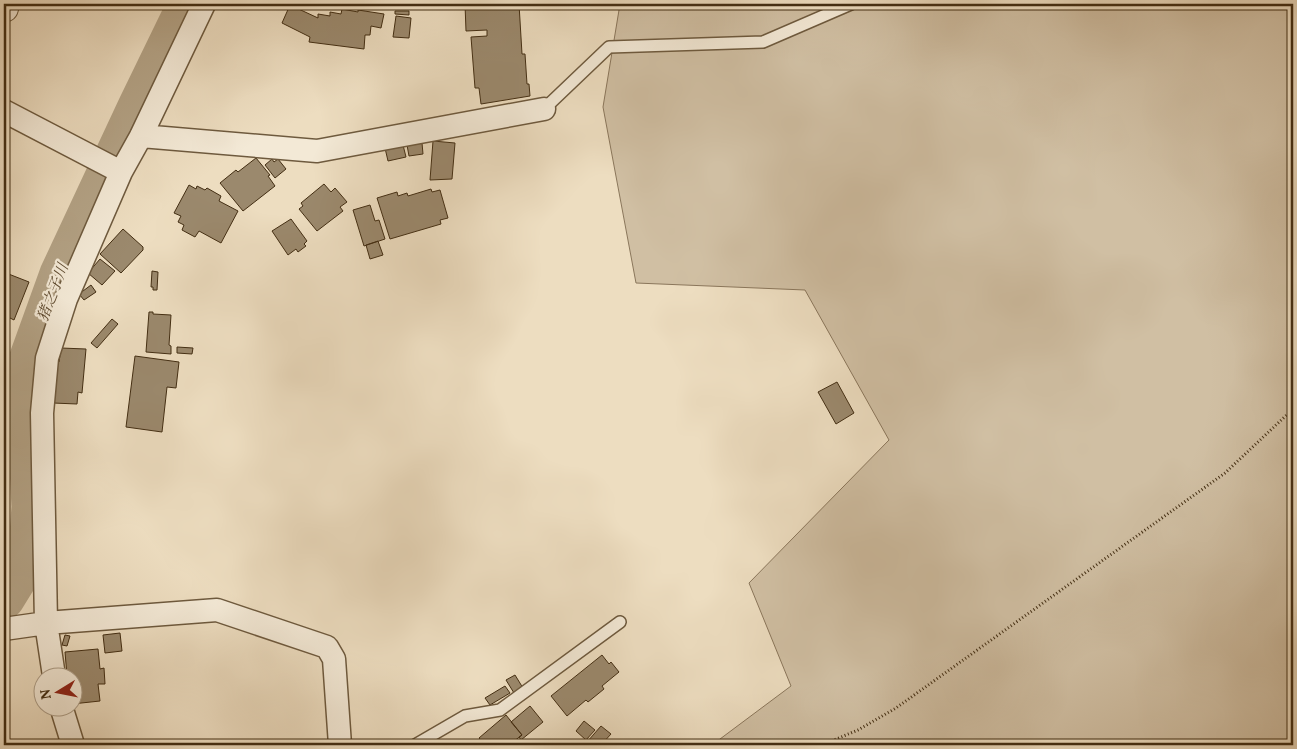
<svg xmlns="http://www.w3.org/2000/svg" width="1297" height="749" viewBox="0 0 1297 749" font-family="Vollkorn,'Noto Serif JP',serif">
  <rect width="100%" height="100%" fill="#edddc0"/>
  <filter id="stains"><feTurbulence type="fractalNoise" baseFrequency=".004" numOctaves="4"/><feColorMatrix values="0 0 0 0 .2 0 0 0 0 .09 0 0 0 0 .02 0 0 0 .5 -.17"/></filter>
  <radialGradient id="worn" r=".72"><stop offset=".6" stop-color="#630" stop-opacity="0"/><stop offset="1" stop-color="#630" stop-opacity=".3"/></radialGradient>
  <!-- green -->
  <path fill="#d0bfa3" stroke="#8a765b" d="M620 4H1293V745H712L791 686 749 583 889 440 805 290 636 283 603 107Z"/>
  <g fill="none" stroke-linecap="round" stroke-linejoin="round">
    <!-- river -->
    <path stroke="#b3a285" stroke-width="41" d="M4 599 28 560 32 507 25 371 60 274 138 107 188 4"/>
  </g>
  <!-- building -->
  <path fill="#9b896d" stroke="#432e13" d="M380 4H408V8L379 6Z
    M465 4H519L522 54H525L527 84H529L530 96 481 104 479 88H475L471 37 487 36V30L466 31Z
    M290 5 318 18V14L330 16V12L341 14 342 9 358 12V10L384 14 381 28 371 26 370 35H365L364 49 309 42 310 37 282 23Z
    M395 11H409V15L395 14Z
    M396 16 411 18 409 38 393 37Z
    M433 141 455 143 452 179 430 180Z
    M422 143 423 154 409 156 407 145Z
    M403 145 406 157 388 161 385 148Z
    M256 158 270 175 268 176 275 186 243 211 220 183 236 170 238 172Z
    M272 159 274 162 278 159 286 169 275 178 265 165Z
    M324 184 331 192 335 188 347 202 340 207 343 211 317 231 299 209 303 206 301 203Z
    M189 185 196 189 197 186 205 190 207 188 221 196 219 201 238 211 221 243 199 231 195 237 182 230 184 225 178 222 181 216 174 213Z
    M431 189 432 192 440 190 448 218 440 220 441 224 390 239 377 198 397 192 398 196 407 193 408 196Z
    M370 205 375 221 379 220 385 239 364 246 353 210Z
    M291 219 307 241 304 244 306 246 298 252 296 249 288 255 272 231Z
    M123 229 143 247V250L121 273 100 254Z
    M378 241 383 255 370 259 366 245Z
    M100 259 115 271 102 285 88 273Z
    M152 271 158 272 157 290H153V287H151Z
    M6 273 29 282 14 320 4 315V278Z
    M91 285 96 292 84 300 79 294Z
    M149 312H153V314L171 315 169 345 171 346V354L146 352Z
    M112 319 118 324 97 348 91 343Z
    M177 347 193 348 192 354 177 353Z
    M61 348 86 349 82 393 78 392 77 404 53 403 56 362H59Z
    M135 356 179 362 176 388 167 387 162 432 126 427Z
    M837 382 854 413 836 424 818 392Z
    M120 633 122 651 105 653 103 635Z
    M65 635 70 636 67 646 62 645Z
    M98 649 100 669 104 668 105 684H98L100 701 72 704V676H67L65 652Z
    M602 655 609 664 611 662 619 672 602 686 604 689 588 702 586 700 567 716 551 696Z
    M515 675 523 688 514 693 506 680Z
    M505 686 510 693 490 705 485 698Z
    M530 706 543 722 521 740 519 737 522 735 511 722Z
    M506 715 522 735 509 745H485L479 738Z
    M584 721 595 730 586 740 576 731Z
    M601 726 611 734 601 745H591L587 742Z"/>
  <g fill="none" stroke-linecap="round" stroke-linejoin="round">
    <defs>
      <path id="service" d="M544 109 609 47 763 42 851 4
        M415 745 465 716 500 710 620 622"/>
      <path id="minor" d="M4 111 121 172
        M141 136 317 151 544 109
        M4 629 46 623 217 610 327 647 334 659 340 745
        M54 676 46 623 42 413 47 358 66 299 121 172 141 136 204 4
        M61 706 73 745"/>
      <path id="tertiary" d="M4 8 5 4"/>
    </defs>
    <!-- service casing -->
    <use href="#service" stroke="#6e5a3e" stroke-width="14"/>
    <!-- minor casing -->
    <use href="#minor" stroke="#6e5a3e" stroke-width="25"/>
    <!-- tertiary casing -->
    <use href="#tertiary" stroke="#6e5a3e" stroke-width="30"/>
    <!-- path -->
    <path stroke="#432e13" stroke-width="3" stroke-dasharray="1 2.5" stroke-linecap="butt" d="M822 745 858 730 896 708 1225 473 1293 409"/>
    <!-- service -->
    <use href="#service" stroke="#f3e9d6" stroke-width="11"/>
    <!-- minor -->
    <use href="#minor" stroke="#f3e9d6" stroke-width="22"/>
    <!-- tertiary -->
    <use href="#tertiary" stroke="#f3e9d6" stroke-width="28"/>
  </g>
  <g text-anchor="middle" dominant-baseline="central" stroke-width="4.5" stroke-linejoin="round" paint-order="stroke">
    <!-- water labels -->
    <g font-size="15" font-style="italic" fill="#5f4b30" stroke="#f3e9d6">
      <text transform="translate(54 293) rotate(-69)">猪之子川</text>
    </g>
  </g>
  <!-- margin -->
  <rect width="1297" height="749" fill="none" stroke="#edddc0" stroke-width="20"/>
  <rect x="5" y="5" width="1287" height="739" fill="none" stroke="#432e13" stroke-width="2.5"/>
  <rect x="10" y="10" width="1277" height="729" fill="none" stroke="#432e13"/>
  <!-- north arrow -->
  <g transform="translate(58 692) rotate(260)"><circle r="24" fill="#f3e9d6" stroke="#ad9e88"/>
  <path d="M0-4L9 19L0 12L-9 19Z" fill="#8f2418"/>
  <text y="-8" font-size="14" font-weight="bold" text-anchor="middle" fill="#432e13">N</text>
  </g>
  <rect width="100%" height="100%" filter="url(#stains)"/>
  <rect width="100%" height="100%" fill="url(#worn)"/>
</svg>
